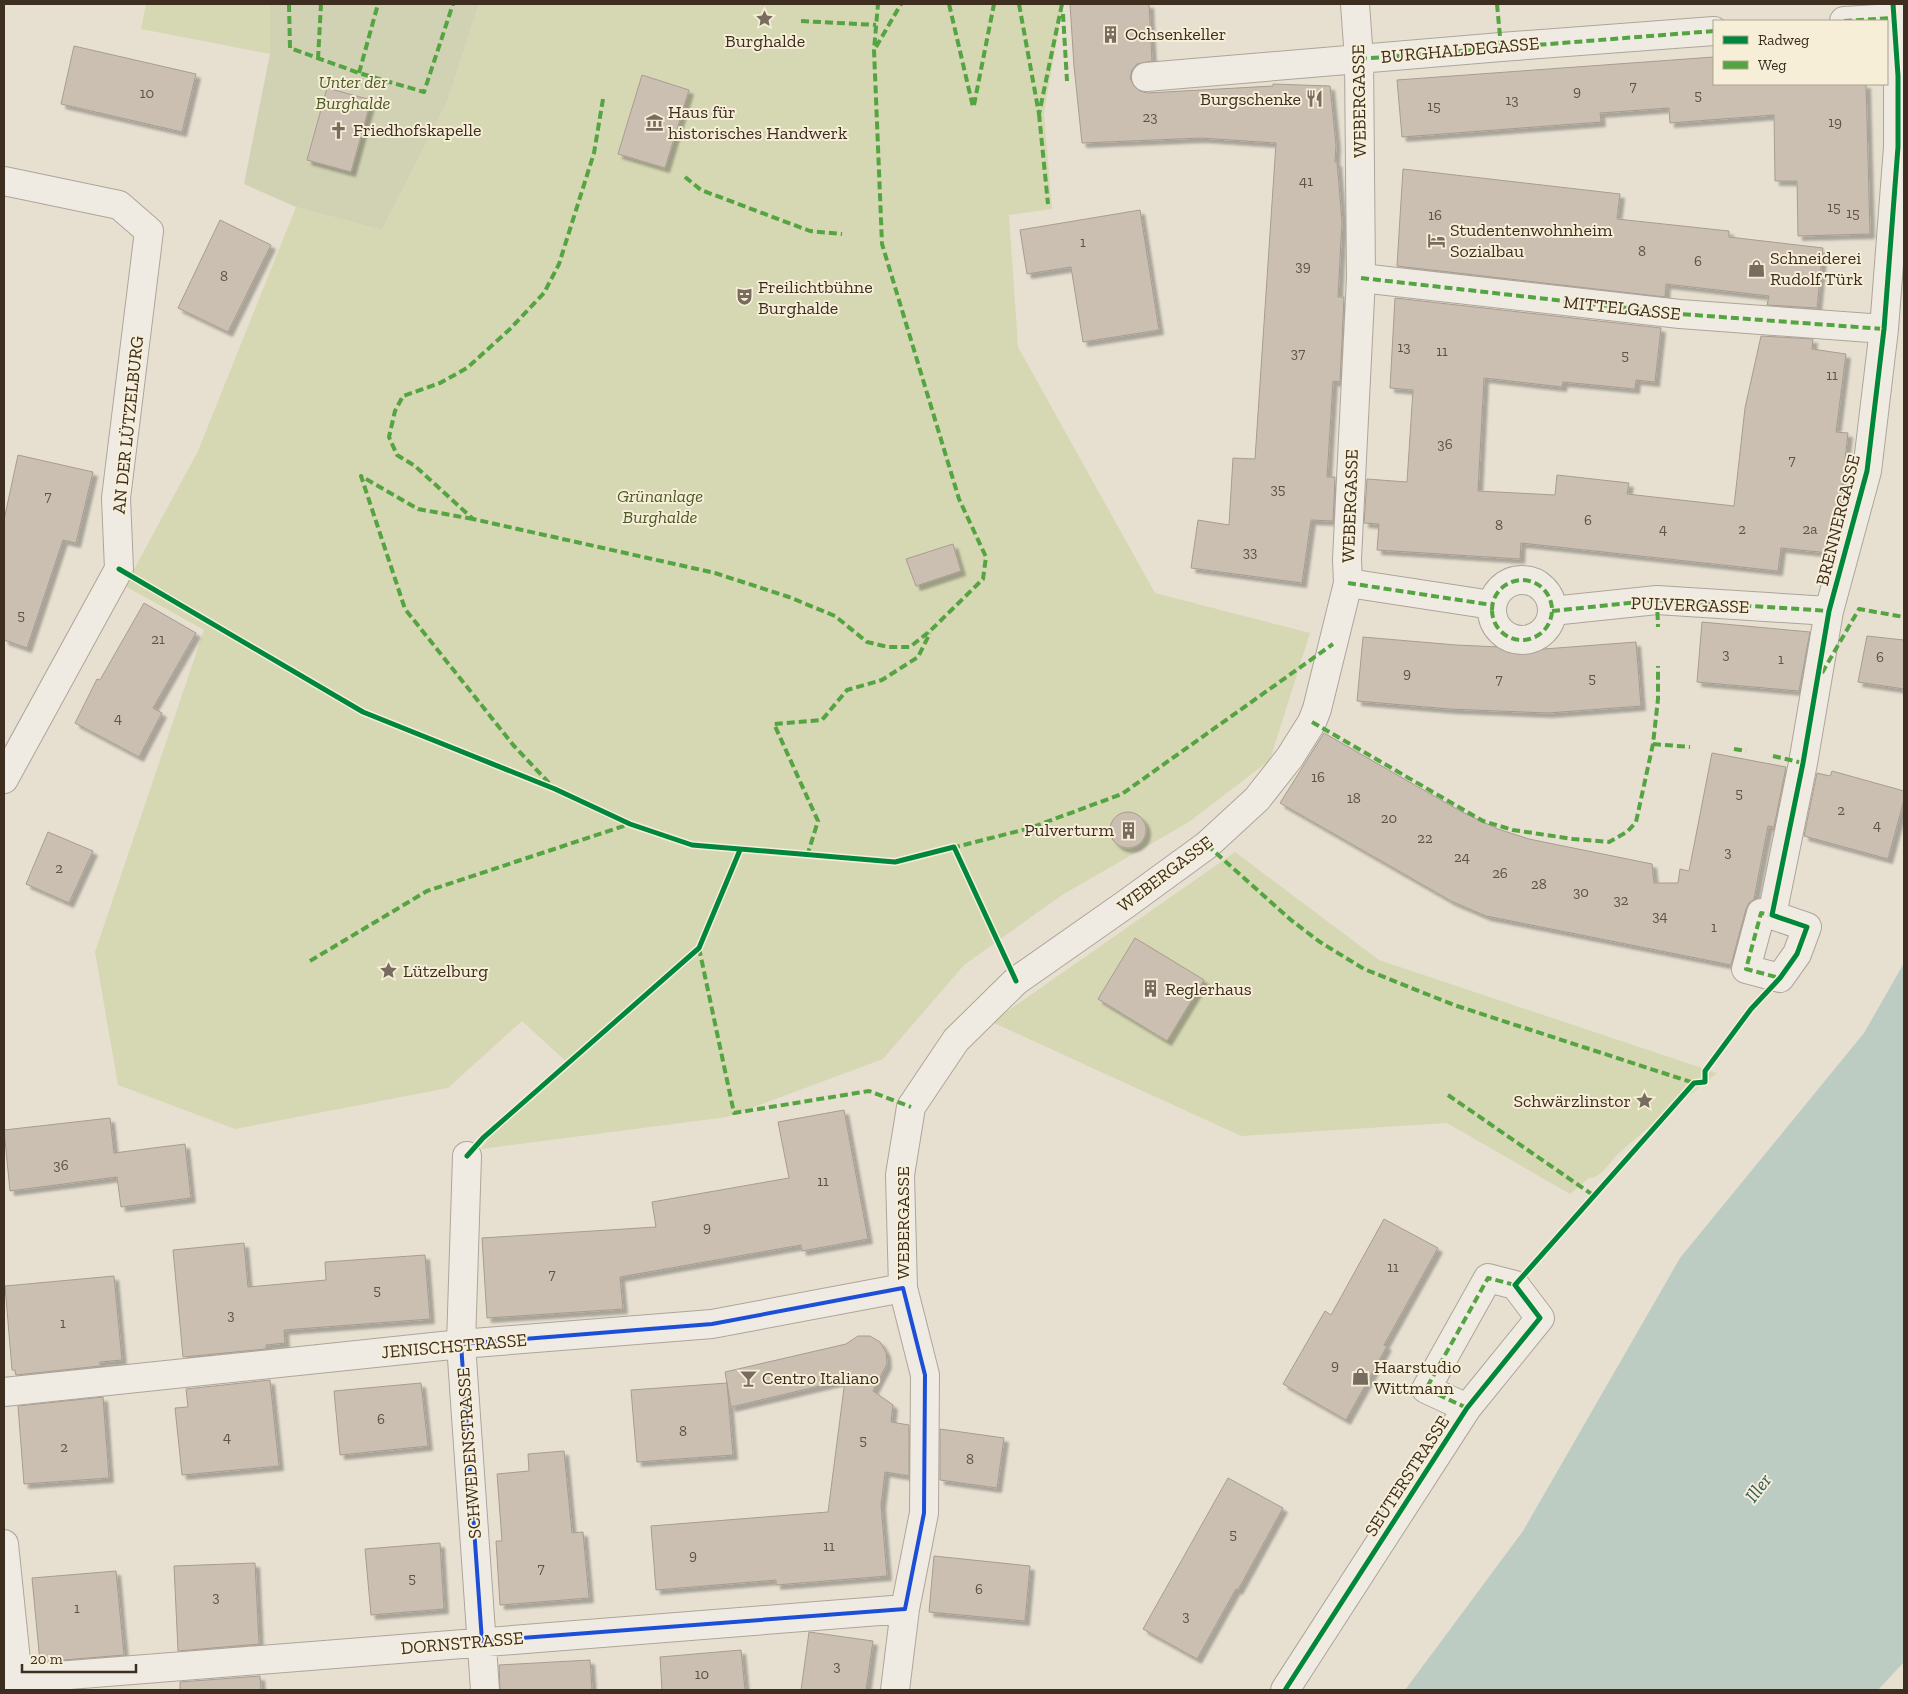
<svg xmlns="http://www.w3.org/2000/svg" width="1908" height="1694" viewBox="0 0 1908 1694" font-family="'Zilla Slab',serif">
  <defs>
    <filter id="shadow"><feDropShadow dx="4.5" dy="4.5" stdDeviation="1" flood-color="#0004"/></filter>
  </defs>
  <rect width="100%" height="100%" fill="#e7e0d1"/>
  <!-- green -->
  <path fill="#d6d7b3" d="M146 4H270V54L141 29Z
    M479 4H1063L1044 113 1052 209 1009 215 1018 347 1155 593 1310 633 1270 760 1189 822 1062 895 964 965 883 1059 727 1117 481 1149 491 1135 571 1066 522 1021 448 1088 235 1129 118 1085 95 952 204 630 125 586 198 451 296 207 382 230 447 102Z
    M1235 852 1379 960 1717 1073C1684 1100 1649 1126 1618 1154 1610 1162 1601 1178 1589 1178L1570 1194 1447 1123 1241 1136 992 1022Z"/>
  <!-- cemetery -->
  <path fill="#d1d1b3" d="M270 4H479L447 102 382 230 296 207 244 184 270 54Z"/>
  <!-- water -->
  <path fill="#bcccc2" d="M1904 963V1662L1878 1690H1405L1523 1531 1680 1258 1864 1033Z"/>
  <!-- building -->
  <path fill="#cbbfb2" stroke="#a89c90" filter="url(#shadow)" d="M1070 4H1149L1152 61 1137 64 1132 70 1130 78 1134 86 1140 91 1147 93 1273 86V84L1330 86 1336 145 1335 162H1337L1342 222 1338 297H1344L1340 382 1333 381 1327 477H1335L1333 521 1311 520 1302 583 1191 568 1198 520 1229 525 1233 458 1255 459 1276 143 1201 138 1082 143 1074 66Z
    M74 46 196 74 182 132 61 104Z
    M1714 57V84H1866L1870 234 1798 236 1797 181H1775L1774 115 1670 123 1669 108 1600 113 1601 122 1402 137 1397 80Z
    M642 75 689 90 665 168 618 154Z
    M327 88 371 100 351 172 307 160Z
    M1403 169 1620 194 1617 219 1729 231V237L1823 248 1817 308 1767 305 1769 296 1666 284 1665 297 1397 266Z
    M1140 210 1159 330 1083 342 1071 267 1027 274 1020 230Z
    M220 220 271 245 228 332 178 308Z
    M1395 298 1661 328 1655 382 1636 380 1635 389 1563 382 1562 387 1484 378 1478 491 1555 495 1557 475 1629 483 1627 494 1734 506 1745 408 1761 336 1813 339 1812 349 1846 354 1836 432 1848 433 1839 513 1829 553 1781 548 1778 571 1521 543 1520 559 1377 550 1379 524 1364 523 1367 479 1407 482 1413 390 1390 388Z
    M18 455 93 472 76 543 63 540 27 648 4 640V520Z
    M953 544 961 571 916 586 906 559Z
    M144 603 196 633 153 708 162 713 139 757 75 723 97 679 100 680Z
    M1702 622 1810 632 1799 691 1697 682Z
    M1867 636 1904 640V689L1858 682Z
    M1363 637 1456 645 1544 649 1636 642 1641 706 1548 713 1450 709 1357 701Z
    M1324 733 1462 812 1498 829 1529 839 1652 864 1654 883H1678L1680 869 1689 871 1712 753 1786 767 1774 827 1768 826 1754 899 1749 903 1746 909 1731 965 1486 916 1451 901 1280 803Z
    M1832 771 1904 791V800L1888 859 1804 836 1817 773 1830 776Z
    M1110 830a18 18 0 1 1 36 0a18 18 0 1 1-36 0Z
    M48 832 93 851 69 903 26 884Z
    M1135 938 1204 980 1167 1041 1098 999Z
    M844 1110 868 1239 802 1251 801 1245 620 1277 623 1309 487 1318 482 1238 656 1227 652 1202 789 1178 778 1122Z
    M110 1118 114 1153 185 1144 191 1198 121 1207 117 1177 10 1191 4 1130Z
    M1384 1219 1438 1248 1384 1345 1387 1346 1346 1420 1283 1384 1325 1311 1331 1315Z
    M244 1243 248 1287 326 1280 325 1262 425 1255 430 1319 284 1330 285 1343 266 1345V1349L183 1357 173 1250Z
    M114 1276 122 1360 100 1362V1366L16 1375 15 1370H12L5 1286Z
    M858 1336H870L880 1342 886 1352 887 1364 873 1391 893 1405 891 1422 909 1425V1476L885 1472 881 1505 887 1576 776 1585V1580L656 1590 651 1526 828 1512 845 1380 731 1407 725 1372 846 1344Z
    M270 1380 279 1466 182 1475 175 1408 188 1407 186 1389Z
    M421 1383 428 1446 340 1455 334 1391Z
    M727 1383 733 1455 637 1462 631 1390Z
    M103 1397 109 1478 24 1484 18 1406Z
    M940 1429 1004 1438 997 1488 940 1480Z
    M564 1451 572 1533 583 1532 589 1598 500 1605 496 1541H502L497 1474 529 1471 528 1454Z
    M1228 1478 1283 1508 1238 1590 1236 1589 1197 1659 1143 1629Z
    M440 1543 444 1609 371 1615 365 1549Z
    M934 1556 1030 1566 1025 1621 929 1612Z
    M255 1563 259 1644 178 1651 174 1566Z
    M116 1571 124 1655 40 1662 32 1578Z
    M809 1632 873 1641 866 1690H801Z
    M741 1650 745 1690H662L660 1657Z
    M590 1660 592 1690H500L499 1665Z
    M260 1676 261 1690H180V1682Z"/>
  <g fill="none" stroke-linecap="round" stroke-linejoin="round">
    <defs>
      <path id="street" d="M1844 21 1894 18
        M1146 77 1501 47 1714 31
        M4 181 119 205 149 231 116 498 119 569 4 779
        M1361 278 1680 314 1884 329
        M1492 610a30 30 0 1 1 60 0a30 30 0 1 1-60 0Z
        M1348 583 1492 605
        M1552 611 1657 600 1829 611
        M1761 913 1772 915 1807 927 1797 954 1780 978 1746 969Z
        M1772 915 1803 763 1829 611 1867 471 1884 329 1898 147V76L1893 4
        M467 1156 461 1344 485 1690
        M4 1392 461 1344 712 1324 903 1288
        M4 1544 19 1690
        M19 1679 905 1609
        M895 1690 905 1609 924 1513 925 1375 903 1288 900 1175 911 1107 956 1040 1016 981 1126 904 1207 845 1257 799 1290 757 1312 722 1317 709 1348 583 1347 559 1361 278 1359 59 1355 4
        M1285 1690 1467 1408 1540 1318 1515 1285 1488 1278 1426 1389 1467 1408"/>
    </defs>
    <!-- street casing -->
    <use href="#street" stroke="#ada599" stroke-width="30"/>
    <!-- street -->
    <use href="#street" stroke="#efebe3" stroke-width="28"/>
    <!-- quiet -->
    <path stroke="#54a441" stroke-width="4" stroke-dasharray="8 4" stroke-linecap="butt" d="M289 4 290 48 359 73 424 92 453 4
      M949 4 973 107
      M1019 4 1039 114 1062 4
      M1497 4 1501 47
      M1063 14 1067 81
      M801 21 876 25
      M1844 21 1894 18
      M876 47 901 4
      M318 59 321 4
      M1359 59 1714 31
      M359 73 378 4
      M603 99 594 153 559 264 544 293 509 330 467 368 440 383 403 396 395 411 389 437 397 455 415 466 473 519 715 573 789 597 835 616 867 642 888 647H910L930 631 983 579 986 557 959 499 882 244 874 50 878 4
      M974 105 994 4
      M1039 114 1048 204
      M685 177 701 190 810 231 842 234
      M1361 278 1680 314 1884 329
      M473 519 418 509 361 476 405 609 514 746 551 785
      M1492 610a30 30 0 1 1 60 0a30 30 0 1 1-60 0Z
      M1348 583 1492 605
      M1657 600 1658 627
      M1552 611 1657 600 1829 611
      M1822 673 1859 609 1904 617
      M1312 722 1483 821 1513 830 1573 839 1609 842 1627 832 1636 822 1653 744 1658 699V666
      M1653 744 1690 747
      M1734 749 1746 751
      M1773 756 1803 763
      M1207 845 1291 920 1320 942 1364 969 1454 1005 1694 1083
      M952 848 1030 828 1122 794 1333 644
      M807 856 818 821 774 724 822 720 847 690 882 680 918 657 930 633
      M1776 916 1761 913 1746 969 1780 978
      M699 948 734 1113 869 1091 911 1107
      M310 961 427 891 630 824
      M1448 1095 1593 1195
      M1467 1408 1426 1389 1488 1278 1515 1285"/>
    <defs>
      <path id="cycleway" d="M119 569 363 712 555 789 630 824 692 845 895 862 954 847 1016 981
        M467 1156 483 1138 699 948 740 850
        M1285 1690 1467 1408 1540 1318 1515 1285 1694 1083 1705 1082V1071L1751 1009 1780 978 1797 954 1807 927 1772 915 1803 763 1829 611 1867 471 1884 329 1898 147V76L1893 4"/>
    </defs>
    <!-- cycleway casing -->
    <use href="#cycleway" stroke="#f7eed8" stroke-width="8"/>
    <!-- cycleway -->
    <use href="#cycleway" stroke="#00873e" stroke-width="5"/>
  </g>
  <!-- marked area -->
  <path fill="none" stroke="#1d4ed8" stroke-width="4" stroke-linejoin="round" d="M903 1288 925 1375 924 1513 905 1609 482 1641 461 1344 712 1324Z"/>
  <!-- icons -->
  <defs>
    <symbol id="sight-bare" viewBox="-9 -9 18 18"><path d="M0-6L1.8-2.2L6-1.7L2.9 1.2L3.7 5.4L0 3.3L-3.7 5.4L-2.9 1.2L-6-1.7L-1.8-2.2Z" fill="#786c5e" stroke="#f7eed8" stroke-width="2.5" paint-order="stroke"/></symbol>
    <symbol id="building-bare" viewBox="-9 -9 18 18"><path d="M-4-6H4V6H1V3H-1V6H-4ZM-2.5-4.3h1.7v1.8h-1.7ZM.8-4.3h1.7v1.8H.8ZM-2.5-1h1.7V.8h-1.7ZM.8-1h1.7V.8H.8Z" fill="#786c5e" stroke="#f7eed8" stroke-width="2.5" paint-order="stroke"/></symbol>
    <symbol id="restaurant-bare" viewBox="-9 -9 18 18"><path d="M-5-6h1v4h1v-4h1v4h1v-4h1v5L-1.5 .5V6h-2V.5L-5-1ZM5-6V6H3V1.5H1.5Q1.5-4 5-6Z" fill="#786c5e" stroke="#f7eed8" stroke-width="2.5" paint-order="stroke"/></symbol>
    <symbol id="museum-bare" viewBox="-9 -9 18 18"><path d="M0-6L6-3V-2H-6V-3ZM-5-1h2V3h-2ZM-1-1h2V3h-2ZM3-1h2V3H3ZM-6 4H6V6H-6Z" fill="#786c5e" stroke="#f7eed8" stroke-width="2.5" paint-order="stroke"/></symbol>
    <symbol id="church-bare" viewBox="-9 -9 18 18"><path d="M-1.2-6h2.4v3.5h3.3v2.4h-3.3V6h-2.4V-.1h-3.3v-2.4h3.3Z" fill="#786c5e" stroke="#f7eed8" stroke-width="2.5" paint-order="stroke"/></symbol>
    <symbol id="hotel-bare" viewBox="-9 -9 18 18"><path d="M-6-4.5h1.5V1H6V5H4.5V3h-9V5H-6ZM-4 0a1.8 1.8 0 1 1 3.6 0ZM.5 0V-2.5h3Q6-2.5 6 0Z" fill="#786c5e" stroke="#f7eed8" stroke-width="2.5" paint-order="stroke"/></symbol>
    <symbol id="shop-bare" viewBox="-9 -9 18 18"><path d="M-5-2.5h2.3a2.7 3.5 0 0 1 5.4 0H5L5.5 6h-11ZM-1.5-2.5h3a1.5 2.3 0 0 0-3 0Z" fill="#786c5e" stroke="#f7eed8" stroke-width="2.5" paint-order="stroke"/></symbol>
    <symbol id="theatre-bare" viewBox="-9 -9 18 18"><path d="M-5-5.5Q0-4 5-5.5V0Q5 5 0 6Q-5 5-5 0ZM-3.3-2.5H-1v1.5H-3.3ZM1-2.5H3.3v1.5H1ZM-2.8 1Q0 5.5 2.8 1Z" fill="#786c5e" stroke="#f7eed8" stroke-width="2.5" paint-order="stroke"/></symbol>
    <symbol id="bar-bare" viewBox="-9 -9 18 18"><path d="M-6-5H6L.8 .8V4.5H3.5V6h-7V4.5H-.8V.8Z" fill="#786c5e" stroke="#f7eed8" stroke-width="2.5" paint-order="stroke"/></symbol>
  </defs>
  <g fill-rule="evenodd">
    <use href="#sight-bare" x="752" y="6" width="25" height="25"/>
    <use href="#building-bare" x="1098" y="22" width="25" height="25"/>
    <use href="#restaurant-bare" x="1302" y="86" width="25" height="25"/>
    <use href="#museum-bare" x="642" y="110" width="25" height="25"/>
    <use href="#church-bare" x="326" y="118" width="25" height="25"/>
    <use href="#hotel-bare" x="1424" y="228" width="25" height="25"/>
    <use href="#shop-bare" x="1744" y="256" width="25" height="25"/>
    <use href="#theatre-bare" x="732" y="284" width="25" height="25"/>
    <use href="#building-bare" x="1116" y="818" width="25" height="25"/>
    <use href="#sight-bare" x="376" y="958" width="25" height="25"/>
    <use href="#building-bare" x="1138" y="976" width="25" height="25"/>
    <use href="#sight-bare" x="1632" y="1088" width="25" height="25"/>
    <use href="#shop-bare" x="1348" y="1364" width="25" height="25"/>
    <use href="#bar-bare" x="736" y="1366" width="25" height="25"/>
  </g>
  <g text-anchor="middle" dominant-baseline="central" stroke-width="4" stroke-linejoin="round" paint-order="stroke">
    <!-- number labels -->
    <g font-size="15" fill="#605244">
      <text x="1633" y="86">7</text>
      <text x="1577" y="91">9</text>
      <text x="147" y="93">10</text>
      <text x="1698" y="95">5</text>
      <text x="1512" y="100">13</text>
      <text x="1434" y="106">15</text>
      <text x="1150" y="117">23</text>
      <text x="1835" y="122">19</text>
      <text x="1306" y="181">41</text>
      <text x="1834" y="207">15</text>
      <text x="1853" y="213">15</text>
      <text x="1435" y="215">16</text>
      <text x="1083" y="242">1</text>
      <text x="1642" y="251">8</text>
      <text x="1698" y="261">6</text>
      <text x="1303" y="266">39</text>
      <text x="224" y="276">8</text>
      <text x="1404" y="347">13</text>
      <text x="1442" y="351">11</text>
      <text x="1298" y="353">37</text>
      <text x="1625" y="355">5</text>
      <text x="1832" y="375">11</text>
      <text x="1445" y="444">36</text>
      <text x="1792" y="460">7</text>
      <text x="1278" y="489">35</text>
      <text x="48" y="496">7</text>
      <text x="1588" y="520">6</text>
      <text x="1499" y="525">8</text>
      <text x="1663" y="529">4</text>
      <text x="1742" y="529">2</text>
      <text x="1810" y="529">2a</text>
      <text x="1250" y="552">33</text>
      <text x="21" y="615">5</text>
      <text x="158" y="639">21</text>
      <text x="1726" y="654">3</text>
      <text x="1880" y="657">6</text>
      <text x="1781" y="659">1</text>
      <text x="1407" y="673">9</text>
      <text x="1592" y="678">5</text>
      <text x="1499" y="679">7</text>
      <text x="118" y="718">4</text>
      <text x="1318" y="777">16</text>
      <text x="1739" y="793">5</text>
      <text x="1354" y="798">18</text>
      <text x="1841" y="810">2</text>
      <text x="1389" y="818">20</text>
      <text x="1877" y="825">4</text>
      <text x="1425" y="838">22</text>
      <text x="1728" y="852">3</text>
      <text x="1462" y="857">24</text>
      <text x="59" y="868">2</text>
      <text x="1500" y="873">26</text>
      <text x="1539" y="884">28</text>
      <text x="1581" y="892">30</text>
      <text x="1621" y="900">32</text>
      <text x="1660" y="916">34</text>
      <text x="1714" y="927">1</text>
      <text x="61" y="1165">36</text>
      <text x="823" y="1181">11</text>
      <text x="707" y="1227">9</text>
      <text x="1393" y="1267">11</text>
      <text x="552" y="1274">7</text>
      <text x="377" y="1290">5</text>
      <text x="231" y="1315">3</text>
      <text x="63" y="1323">1</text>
      <text x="1335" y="1365">9</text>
      <text x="381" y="1419">6</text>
      <text x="683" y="1431">8</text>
      <text x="227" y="1437">4</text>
      <text x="863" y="1440">5</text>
      <text x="64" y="1447">2</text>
      <text x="970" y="1459">8</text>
      <text x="1233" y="1534">5</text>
      <text x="829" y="1546">11</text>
      <text x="693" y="1555">9</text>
      <text x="541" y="1568">7</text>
      <text x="412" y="1578">5</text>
      <text x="979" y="1589">6</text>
      <text x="216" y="1597">3</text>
      <text x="77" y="1608">1</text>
      <text x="1186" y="1616">3</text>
      <text x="837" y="1666">3</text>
      <text x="702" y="1674">10</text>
    </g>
    <!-- poi labels -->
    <g font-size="18" fill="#3d2e20" stroke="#f7eed8" text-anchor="start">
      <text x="1125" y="34">Ochsenkeller</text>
      <text x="765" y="41" text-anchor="middle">Burghalde</text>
      <text x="1301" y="99" text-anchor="end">Burgschenke</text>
      <text x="668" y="112">Haus für<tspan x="668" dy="21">historisches Handwerk</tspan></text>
      <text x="353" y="130">Friedhofskapelle</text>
      <text x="1450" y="230">Studentenwohnheim<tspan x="1450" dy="21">Sozialbau</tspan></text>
      <text x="1770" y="258">Schneiderei<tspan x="1770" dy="21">Rudolf Türk</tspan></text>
      <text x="758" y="287">Freilichtbühne<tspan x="758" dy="21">Burghalde</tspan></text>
      <text x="1114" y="830" text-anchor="end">Pulverturm</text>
      <text x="403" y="971">Lützelburg</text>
      <text x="1165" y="989">Reglerhaus</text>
      <text x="1631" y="1101" text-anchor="end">Schwärzlinstor</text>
      <text x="1374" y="1367">Haarstudio<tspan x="1374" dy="21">Wittmann</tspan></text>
      <text x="762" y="1378">Centro Italiano</text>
    </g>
    <!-- street labels -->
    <g font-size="18" fill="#3d2e20" stroke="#f7eed8">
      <text transform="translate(1460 50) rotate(-5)">BURGHALDEGASSE</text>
      <text transform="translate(1359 101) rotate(-91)">WEBERGASSE</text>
      <text transform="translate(1622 308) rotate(6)">MITTELGASSE</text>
      <text transform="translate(128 425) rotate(-84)">AN DER LÜTZELBURG</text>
      <text transform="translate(1350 506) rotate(-88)">WEBERGASSE</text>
      <text transform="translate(1838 520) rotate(-76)">BRENNERGASSE</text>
      <text transform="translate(1690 605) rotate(2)">PULVERGASSE</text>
      <text transform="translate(1165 874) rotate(-37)">WEBERGASSE</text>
      <text transform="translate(903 1223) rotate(-90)">WEBERGASSE</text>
      <text transform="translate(454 1346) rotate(-5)">JENISCHSTRASSE</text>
      <text transform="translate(469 1453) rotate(-94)">SCHWEDENSTRASSE</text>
      <text transform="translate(1407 1476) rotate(-57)">SEUTERSTRASSE</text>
      <text transform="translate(462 1643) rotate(-5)">DORNSTRASSE</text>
    </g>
    <!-- park labels -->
    <g font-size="18" font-style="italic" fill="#4d5a26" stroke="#f7eed8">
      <text x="353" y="82">Unter der<tspan x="353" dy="21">Burghalde</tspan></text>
      <text x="660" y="496">Grünanlage<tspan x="660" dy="21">Burghalde</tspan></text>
    </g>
    <!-- water labels -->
    <g font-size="19" font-style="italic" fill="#2f5d5a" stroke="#f7eed8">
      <text transform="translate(1758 1488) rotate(-53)">Iller</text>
    </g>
  </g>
  <!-- border -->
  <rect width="1908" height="1694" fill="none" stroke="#3d2e20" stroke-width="10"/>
  <!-- legend -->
  <rect x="1713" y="20" width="175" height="65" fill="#f7eed8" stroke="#ada18e"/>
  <rect x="1723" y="36" width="25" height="8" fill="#00873e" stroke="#ada18e"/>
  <text x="1758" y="45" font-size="15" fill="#3d2e20">Radweg</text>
  <rect x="1723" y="61" width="25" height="8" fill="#54a441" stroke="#ada18e"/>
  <text x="1758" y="70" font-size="15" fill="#3d2e20">Weg</text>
  <!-- scale -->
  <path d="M22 1664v8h114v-8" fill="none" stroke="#3d2e20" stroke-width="2.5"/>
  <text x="30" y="1664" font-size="15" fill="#3d2e20" stroke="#f7eed8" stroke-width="4" paint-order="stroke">20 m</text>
</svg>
